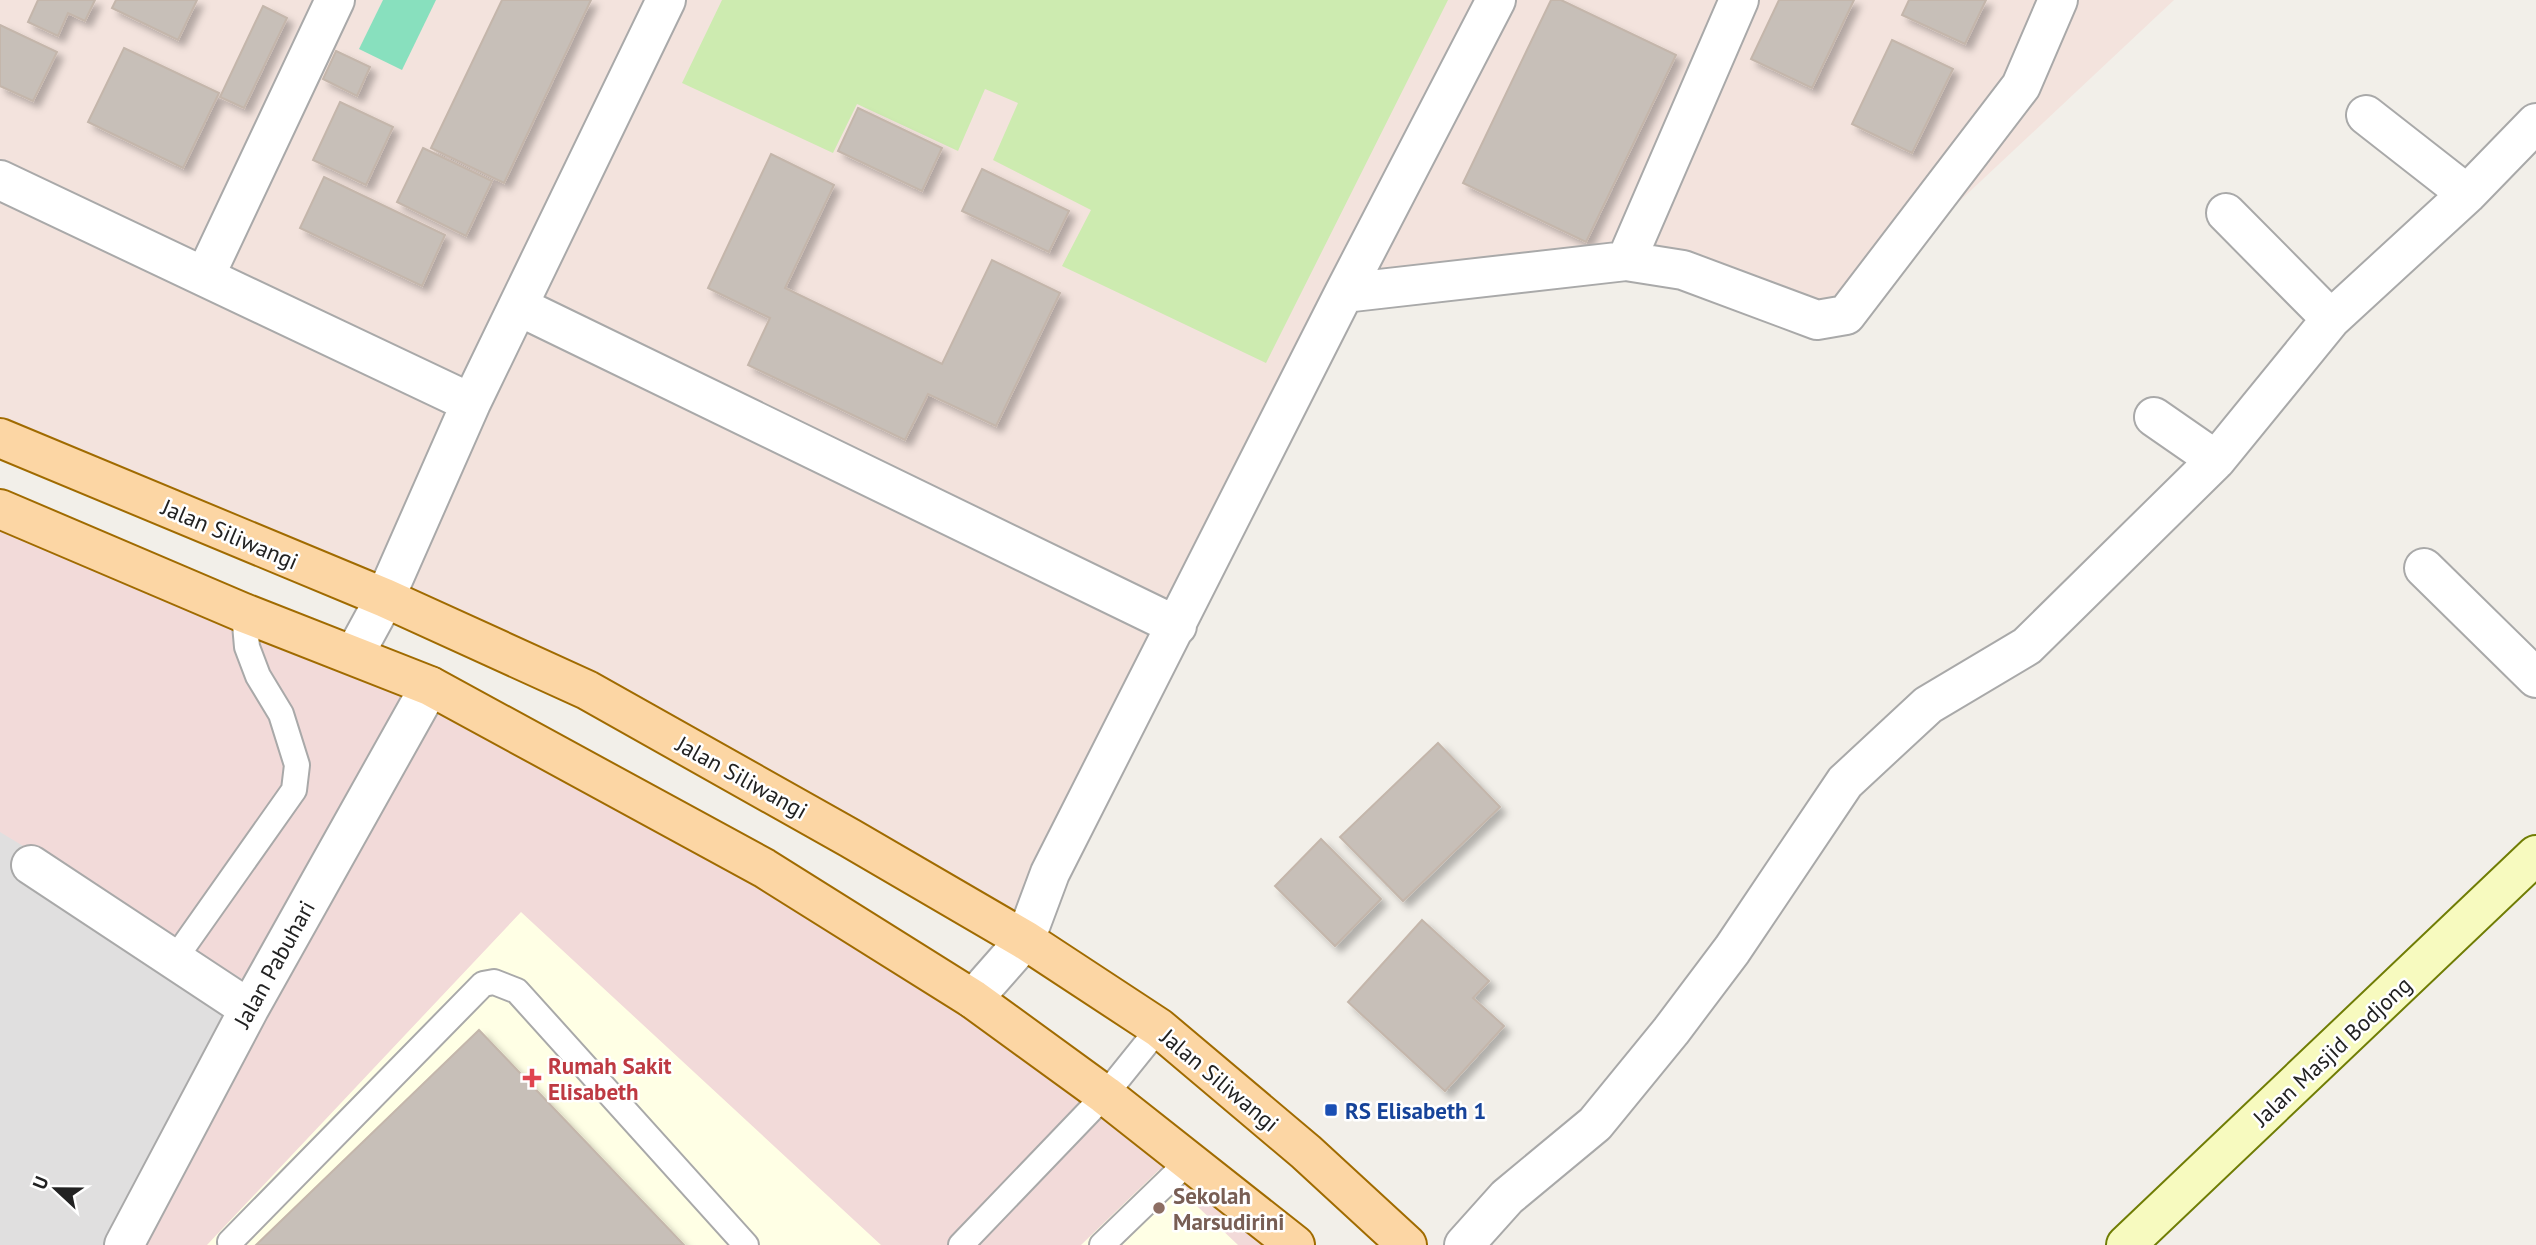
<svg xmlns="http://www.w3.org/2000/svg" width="2536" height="1245" viewBox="0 0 2536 1245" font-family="'PT Sans',sans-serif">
  <defs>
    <filter id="shadow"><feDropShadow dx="6" dy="6" stdDeviation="3.5" flood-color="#0004"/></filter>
  </defs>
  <rect width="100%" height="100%" fill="#f2efe9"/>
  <!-- residential -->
  <path fill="#e0dfdf" d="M0 668 1075 1245H0Z"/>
  <!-- commercial -->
  <path fill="#f2dad9" d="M0 509 430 686 764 868 1284 1245H128L272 997 0 832Z"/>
  <!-- education -->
  <path fill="#ffffe5" d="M521 912 881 1245H207Z
    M1159 1170 1238 1245H1081Z"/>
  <!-- military -->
  <path fill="#f3e3dd" d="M0 0H2174L1837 316 1683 270 1344 293 1025 940 386 598 0 437Z"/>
  <!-- grass -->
  <path fill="#cdebb0" d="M722 0H1448L1266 363 1062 266 1091 210 993 160 1018 103 985 89 958 151 857 104 833 153 682 83Z"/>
  <!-- pitch -->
  <path fill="#88e0be" d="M383 0H436L402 70 359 49Z"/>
  <!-- building -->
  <path fill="#c7bfb8" stroke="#c4b6ab" stroke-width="2" filter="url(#shadow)" d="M38 0H95L85 21 68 13 58 36 28 22Z
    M116 0H197L178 40 112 8Z
    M502 0H591L504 183 431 148Z
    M1551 0H1561L1676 55 1586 242 1463 183Z
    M1779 0H1854L1812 88 1751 59Z
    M1909 0H1986L1965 44 1902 15Z
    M263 6 287 18 244 108 220 97Z
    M0 25 57 52 33 101 0 86Z
    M1892 40 1953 69 1912 153 1852 124Z
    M124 48 219 93 183 168 88 122Z
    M336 51 370 67 357 96 323 79Z
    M340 102 393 127 366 185 313 160Z
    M858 108 942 148 922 191 838 151Z
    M423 148 492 181 466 236 397 202Z
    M771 154 834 185 785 288 942 364 992 260 1060 293 996 426 928 394 905 440 748 365 770 318 708 288Z
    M982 169 1069 211 1049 252 962 211Z
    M324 177 445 235 422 286 300 228Z
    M1438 743 1500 807 1403 901 1340 837Z
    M1321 839 1381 899 1335 946 1275 886Z
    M1422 920 1489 981 1473 998 1504 1026 1445 1091 1348 1002Z
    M479 1030 684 1245H256Z"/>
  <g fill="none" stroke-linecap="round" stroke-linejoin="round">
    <defs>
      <path id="lane" d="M174 960 294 790 297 765 281 714 258 676 247 647 244 613
        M230 1242 483 984 494 982 517 991 746 1245
        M961 1245 1105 1095 1159 1028
        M1102 1245 1189 1161"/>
      <path id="street" d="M2366 115 2467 194
        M0 180 471 403
        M2226 213 2331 319
        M1626 261 1739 0
        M205 276 335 0
        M1344 293 1626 261 1683 270 1817 320 1846 315 2021 86 2058 0
        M518 306 1177 626
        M2154 417 2216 460
        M2424 568 2536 678
        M354 655 385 598 471 403 666 0
        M31 865 249 1009
        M973 999 1025 940 1050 873 1344 293 1496 0
        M124 1245 249 1009 430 686
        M1464 1245 1507 1197 1595 1124 1671 1031 1732 950 1845 782 1928 705 2027 646 2216 460 2331 319 2467 194 2536 123"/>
      <path id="secondary" d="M2126 1245 2536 855"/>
      <path id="primary" d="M0 438 385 598 587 690 850 838 1025 940 1159 1028 1306 1152 1407 1245
        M0 509 244 613 430 686 764 868 973 999 1105 1095 1295 1245"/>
    </defs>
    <!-- lane casing -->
    <use href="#lane" stroke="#a9a9a9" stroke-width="28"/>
    <!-- street casing -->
    <use href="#street" stroke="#a9a9a9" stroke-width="42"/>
    <!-- secondary casing -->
    <use href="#secondary" stroke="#707d05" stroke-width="42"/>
    <!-- primary casing -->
    <use href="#primary" stroke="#a06b00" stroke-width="42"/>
    <!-- lane -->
    <use href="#lane" stroke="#fff" stroke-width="24"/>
    <!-- street -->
    <use href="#street" stroke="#fff" stroke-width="38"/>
    <!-- secondary -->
    <use href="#secondary" stroke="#f7fabf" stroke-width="38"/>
    <!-- primary -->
    <use href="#primary" stroke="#fcd6a4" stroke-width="38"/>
  </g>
  <!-- markers -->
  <path fill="#e0444e" stroke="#fff" stroke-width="2.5" d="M528.5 1067.5h7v7h7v7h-7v7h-7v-7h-7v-7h7z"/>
  <rect fill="#1a4fb4" stroke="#fff" stroke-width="2.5" x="1324" y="1103" width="14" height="14" rx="3.5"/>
  <circle fill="#8d6e63" stroke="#fff" stroke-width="2.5" cx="1159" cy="1208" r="7"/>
  <g text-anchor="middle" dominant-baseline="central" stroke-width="5" stroke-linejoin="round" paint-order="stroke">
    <!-- street labels -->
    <g font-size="23" fill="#222" stroke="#fff">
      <text transform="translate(230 534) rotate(23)">Jalan Siliwangi</text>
      <text transform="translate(742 777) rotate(29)">Jalan Siliwangi</text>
      <text transform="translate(274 964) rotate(-61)">Jalan Pabuhari</text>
      <text transform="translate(2332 1051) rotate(-43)">Jalan Masjid Bodjong</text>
      <text transform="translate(1220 1080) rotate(40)">Jalan Siliwangi</text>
    </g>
    <!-- health labels -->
    <g font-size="23" font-weight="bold" fill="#be3a42" stroke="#fff" text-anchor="start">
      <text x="548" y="1065">Rumah Sakit<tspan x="548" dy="26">Elisabeth</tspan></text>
    </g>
    <!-- transit labels -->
    <g font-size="23" font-weight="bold" fill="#164399" stroke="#fff" text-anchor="start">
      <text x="1345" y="1110">RS Elisabeth 1</text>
    </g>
    <!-- education labels -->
    <g font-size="23" font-weight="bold" fill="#785e54" stroke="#fff" text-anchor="start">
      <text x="1173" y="1195">Sekolah<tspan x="1173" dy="26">Marsudirini</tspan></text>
    </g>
  </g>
  <!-- north arrow -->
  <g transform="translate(56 1189) rotate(292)" stroke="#ffffff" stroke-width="5" paint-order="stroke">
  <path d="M0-5L12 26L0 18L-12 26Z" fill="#222222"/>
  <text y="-10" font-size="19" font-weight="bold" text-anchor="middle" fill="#222222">U</text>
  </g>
</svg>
